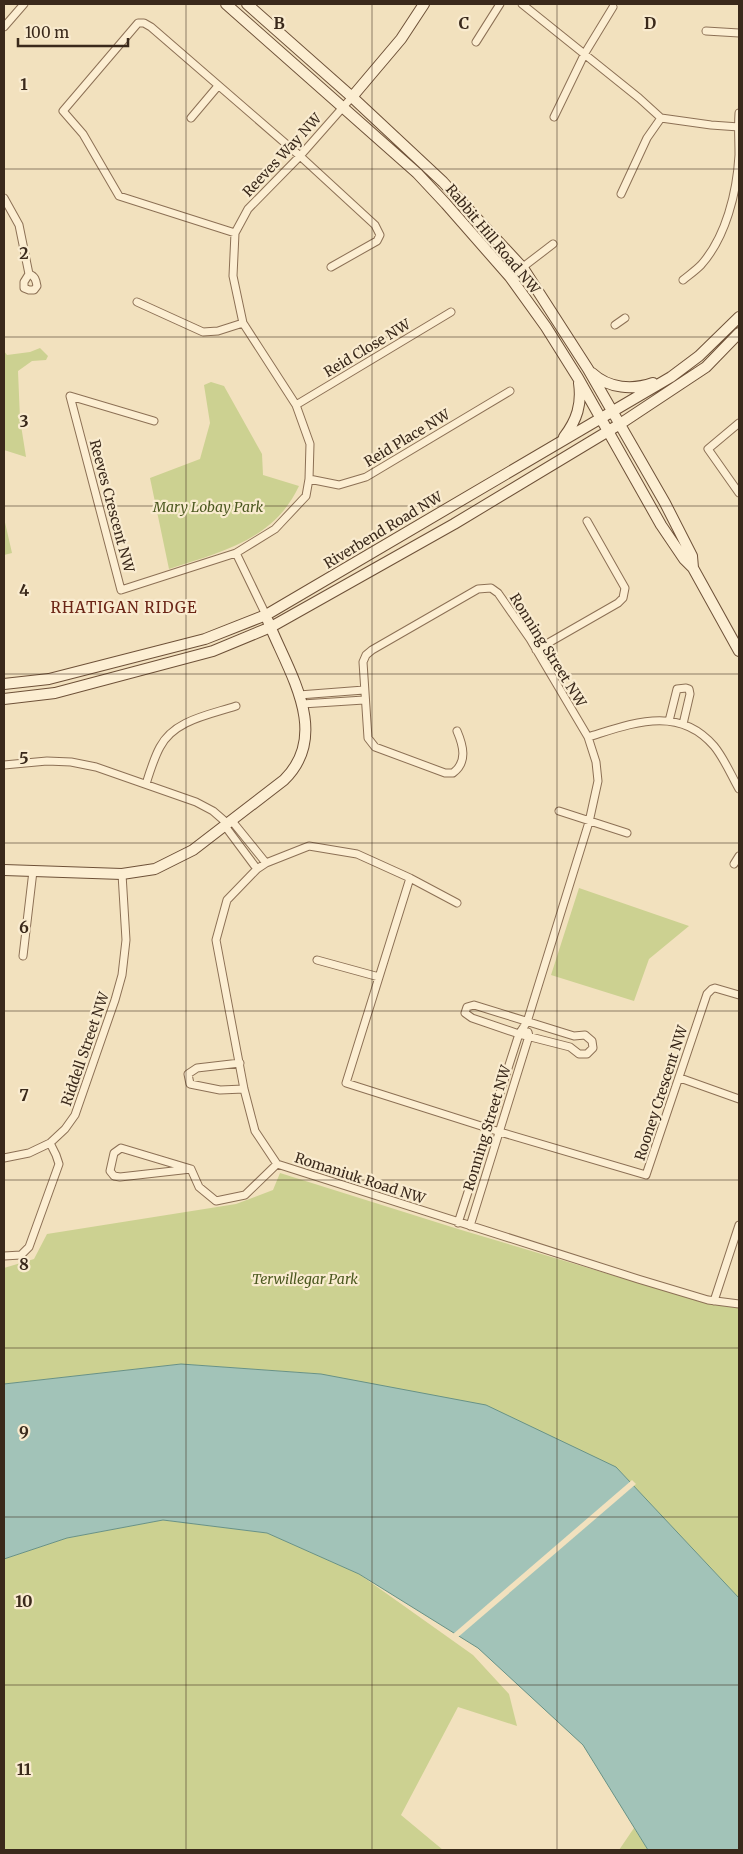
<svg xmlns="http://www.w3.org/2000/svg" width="743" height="1854" viewBox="0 0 743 1854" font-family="Merriweather,serif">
  <rect width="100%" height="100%" fill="#f2e1be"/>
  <!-- green -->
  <path fill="#ccd191" d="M40 348 48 356 46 360 32 361 18 371 20 419 26 457 4 450V351L7 355 30 352Z
    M211 382 224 386 262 454 263 475 299 486C274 540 221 552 169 569L150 478 200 459 210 423 204 385Z
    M4 518 12 553 4 555Z
    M579 888 689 926 649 959 634 1001 551 975Z
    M280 1173 458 1229 712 1305 739 1306V1598L616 1467 321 1374 181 1364 4 1384V1268L34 1259 47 1234 236 1204 273 1190Z
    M163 1520 267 1533 359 1574 473 1655 509 1694 517 1726 458 1707 401 1815 443 1850H4V1559L67 1538Z
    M634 1828 648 1850H619Z"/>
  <!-- water -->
  <path fill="#a2c3b8" stroke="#689286" d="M181 1364 321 1374 486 1405 616 1467 739 1598V1850H648L583 1745 478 1648 359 1574 267 1533 163 1520 67 1538 4 1559V1384Z"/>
  <!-- pier -->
  <path fill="#f2e1be" d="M632 1480 636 1484 457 1638 452 1635Z"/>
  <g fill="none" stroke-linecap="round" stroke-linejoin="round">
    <defs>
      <path id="street" d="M522 4 639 98 661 118 711 125 739 127
        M4 27 24 4
        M706 31 739 33
        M476 42 500 4
        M554 117 585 53 613 7
        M191 118 218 86
        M621 194 647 138 661 118
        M4 198 19 225 29 274 24 282V288L29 290H34L37 286C36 280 35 276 29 274
        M235 233 119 196 83 134 63 111 138 23H144L151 27 300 156 375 225 380 235 377 241 331 267
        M510 277 553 244
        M683 280C689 275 695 271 701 265 726 237 737 192 739 155 739 141 738 127 739 113
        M137 302 203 332 218 331 243 323
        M615 325 625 318
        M296 405 451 312
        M154 421 70 396 121 590 236 553 275 529 306 496 309 479 310 444 296 405 243 323 233 276 235 233 248 209 300 156 352 97
        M739 423 708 449 739 493
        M309 479 339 485 366 477 510 391
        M236 553 266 615
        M536 650 618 603 623 598 625 588 587 521
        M299 695 364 690
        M302 704 364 700
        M669 721 677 689 686 688 689 689 690 694 683 724
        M457 731C463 745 468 762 453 773H445L375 747 368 738 363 662 366 655 372 650 478 589 491 588 498 593 530 639 588 737 596 762 598 781 589 822 527 1022 519 1034 458 1223
        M588 737C631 724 678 704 714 746 724 758 731 775 739 789
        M4 765 47 761 71 762 96 767 196 802 213 811 228 824
        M146 784C150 771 154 758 160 747 174 720 209 715 236 706
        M559 811 627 833
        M232 821 266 863
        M225 826 257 869
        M734 864 739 856
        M410 878 457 903
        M23 956 33 871
        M317 960 379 977
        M739 995 715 988 712 989 707 994 646 1175 500 1132 346 1083 410 878 357 854 309 846 266 863 257 869 227 900 216 940 244 1089 255 1131 277 1164 638 1279 708 1300 739 1304
        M474 1005 574 1036 585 1035 592 1041 593 1048 587 1054H579L570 1047 519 1034 472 1018 465 1013 467 1007Z
        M240 1063 197 1068 188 1074 190 1084 220 1090 244 1089
        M680 1078 739 1099
        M4 1158 29 1153 50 1143
        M191 1169 120 1177 114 1176 110 1171 114 1153 121 1148 191 1169 199 1187 216 1201 245 1195 277 1164
        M470 1226 529 1036 528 1032
        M4 1256 21 1255 29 1247 59 1164 56 1155 50 1143 65 1129 75 1115 115 1000 122 975 126 940 122 874
        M714 1301 739 1225"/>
      <path id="secondary" d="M226 4 417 173 446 204 510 277 546 327 578 378 661 525 684 559 693 568 739 651
        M247 4 352 97 443 182 523 268 588 369 665 503 692 556 693 568
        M352 97 401 39 424 4
        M592 373C609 389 633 390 653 383
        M564 437C577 420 582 404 579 383
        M4 684 49 679 205 639 266 615 671 377 699 356 739 317
        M4 699 55 693 213 651 271 627 454 524 620 424 706 367 739 333
        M4 870 122 874 155 869 193 850 284 780C332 733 287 670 268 621"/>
    </defs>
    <!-- street casing -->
    <use href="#street" stroke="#8c7055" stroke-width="9"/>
    <!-- secondary casing -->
    <use href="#secondary" stroke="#6e5138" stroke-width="12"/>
    <!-- street -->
    <use href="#street" stroke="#fceed2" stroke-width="7"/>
    <!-- secondary -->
    <use href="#secondary" stroke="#fceed2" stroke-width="10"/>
  </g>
  <!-- grid -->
  <path fill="none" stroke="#3a291b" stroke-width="1" stroke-opacity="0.55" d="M186 4V1850M372 4V1850M557 4V1850M4 169H739M4 337H739M4 506H739M4 674H739M4 843H739M4 1011H739M4 1180H739M4 1348H739M4 1517H739M4 1685H739"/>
  <g text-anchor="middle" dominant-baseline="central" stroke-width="4.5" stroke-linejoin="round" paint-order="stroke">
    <!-- street labels -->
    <g font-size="14" fill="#3a291b" stroke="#f9ebcf">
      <text transform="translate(282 155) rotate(-47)">Reeves Way NW</text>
      <text transform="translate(493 239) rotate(50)">Rabbit Hill Road NW</text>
      <text transform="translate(367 348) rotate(-31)">Reid Close NW</text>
      <text transform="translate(407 438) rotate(-31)">Reid Place NW</text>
      <text transform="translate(112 506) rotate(75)">Reeves Crescent NW</text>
      <text transform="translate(383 530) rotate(-31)">Riverbend Road NW</text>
      <text transform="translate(548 650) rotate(58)">Ronning Street NW</text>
      <text transform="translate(85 1049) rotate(-71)">Riddell Street NW</text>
      <text transform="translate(661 1093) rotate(-72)">Rooney Crescent NW</text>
      <text transform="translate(487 1128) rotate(-73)">Ronning Street NW</text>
      <text transform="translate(360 1178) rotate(18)">Romaniuk Road NW</text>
    </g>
    <!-- park labels -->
    <g font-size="14" font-style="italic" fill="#4c5920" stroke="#f9ebcf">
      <text x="208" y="507">Mary Lobay Park</text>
      <text x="305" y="1279">Terwillegar Park</text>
    </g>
    <!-- neighbourhood labels -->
    <g font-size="15" letter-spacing="1" fill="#6b2516" stroke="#f9ebcf">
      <text x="124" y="607">RHATIGAN RIDGE</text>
    </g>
  </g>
  <g font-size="16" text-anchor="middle" font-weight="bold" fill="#3a291b" stroke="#f9ebcf" stroke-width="4.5" stroke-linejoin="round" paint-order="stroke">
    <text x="279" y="29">B</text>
    <text x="464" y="29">C</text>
    <text x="650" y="29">D</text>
    <text x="24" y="90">1</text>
    <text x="24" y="259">2</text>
    <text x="24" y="427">3</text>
    <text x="24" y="596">4</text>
    <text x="24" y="764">5</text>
    <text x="24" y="933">6</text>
    <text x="24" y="1101">7</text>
    <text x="24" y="1270">8</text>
    <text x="24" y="1438">9</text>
    <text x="24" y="1607">10</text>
    <text x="24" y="1775">11</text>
  </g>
  <!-- border -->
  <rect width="743" height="1854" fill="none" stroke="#3a291b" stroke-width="10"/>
  <!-- scale -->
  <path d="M18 38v8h110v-8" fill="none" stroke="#3a291b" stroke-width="2.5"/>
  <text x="25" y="38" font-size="15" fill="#3a291b" stroke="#f9ebcf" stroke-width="4" paint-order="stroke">100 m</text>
</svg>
